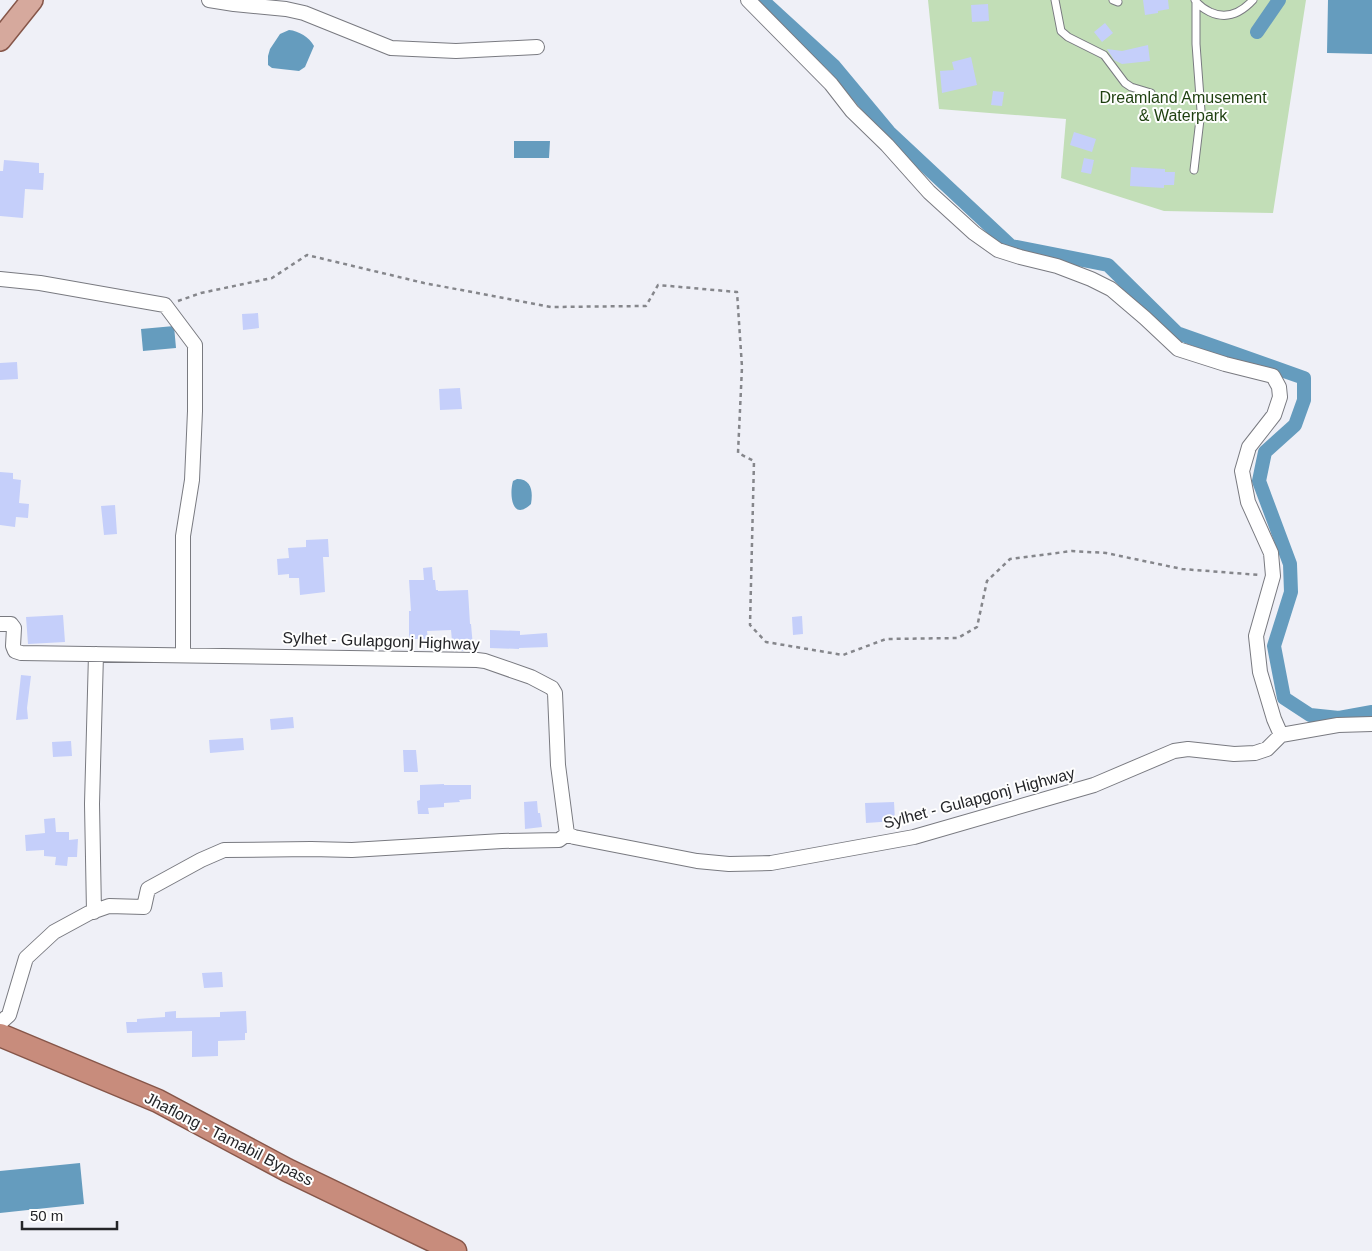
<svg xmlns="http://www.w3.org/2000/svg" width="1372" height="1251" viewBox="0 0 1372 1251" font-family="Arial,sans-serif">
  <rect width="100%" height="100%" fill="#eff0f7"/>
  <!-- green -->
  <path fill="#c2deb7" d="M928 0H1306L1273 213 1164 211 1061 178 1066 119 939 109Z"/>
  <!-- water -->
  <path fill="#659cbe" d="M1328 0H1372V54L1327 53Z
    M289 30C299 31 309 37 314 46L305 67 299 71 272 68 268 65V56L270 49 280 34Z
    M514 141H550L549 158H514Z
    M174 326 176 348 143 351 141 329Z
    M517 479C532 479 533 492 531 504 512 522 509 495 513 481Z
    M80 1163 84 1204 0 1213V1171Z"/>
  <g fill="none" stroke-linecap="round" stroke-linejoin="round">
    <!-- canal -->
    <path stroke="#659cbe" stroke-width="14" d="M762 0 834 66 889 132 1011 246 1108 265 1177 333 1304 378V400L1295 425 1265 452 1259 481 1290 564 1291 592 1274 646 1284 698 1310 715 1339 718 1372 712
      M1257 32 1279 0"/>
  </g>
  <!-- building -->
  <path fill="#c5cffa" d="M1143 0H1168L1169 9 1158 11V13L1145 15Z
    M988 4 989 21 972 22 971 5Z
    M1105 23 1113 33 1102 42 1094 32Z
    M1148 45 1150 61 1122 64 1114 60 1107 49 1122 51Z
    M971 57 977 85 942 93 940 71 954 70 952 62Z
    M993 91 1004 92 1002 106 991 105Z
    M1074 132 1096 139 1092 152 1070 145Z
    M1084 158 1094 160 1091 174 1081 172Z
    M4 160 39 163V173H44L43 190 25 189 23 218 0 216V171H3Z
    M1131 167 1165 169V172H1175L1174 185H1164V188L1130 186Z
    M258 313 259 328 243 330 242 314Z
    M17 362 18 379 0 380V363Z
    M460 388 462 409 440 410 439 389Z
    M0 472 13 473V479L21 480 19 503 29 504 28 518 16 517 15 527 0 525Z
    M115 505 117 534 104 535 101 506Z
    M328 539 329 557H323L325 592 300 595 299 578H289V574L278 575 277 559 289 558 288 548 306 547V540Z
    M432 567 433 580H435L436 590H438V591L468 590 470 624H471L473 647H471V651H460V641H452L451 630 427 631 428 639H409V611H411L409 580H424L423 568Z
    M63 615 65 642 28 644 26 617Z
    M802 616 803 634 793 635 792 617Z
    M490 630 520 631V635L547 633 548 647 519 648V649L490 648Z
    M21 675 31 676 27 708 28 719 16 720Z
    M293 717 294 728 271 730 270 719Z
    M243 738 244 750 210 753 209 740Z
    M71 741 72 756 53 757 52 742Z
    M403 750H416L418 772H404Z
    M444 784V785H471V799L459 800 460 802 444 803V807L428 808 429 814H418L417 801 420 800V785Z
    M537 801 538 813H540L542 827 525 829 524 802Z
    M894 802 895 821 866 823 865 803Z
    M55 818 56 832H69V840L78 839 77 857H68L67 866 55 865 56 857 44 856V850L26 851 25 835 45 833 44 819Z
    M222 972 223 987 204 988 202 973Z
    M176 1011V1018L220 1017V1012L246 1011 247 1033H245V1040L218 1041V1056L192 1057V1031L127 1033 126 1022H137V1019L165 1017V1012Z"/>
  <g fill="none" stroke-linecap="round" stroke-linejoin="round">
    <defs>
      <path id="service" d="M1055 0 1061 31 1068 37 1104 55 1125 83 1131 87 1151 93
        M1113 0 1118 2
        M1195 0C1199 6 1204 9 1210 12 1227 20 1241 13 1253 0
        M1194 170 1201 111 1196 44V3"/>
      <path id="minor" d="M209 0 234 4 286 9 304 13 391 48 456 51 537 47
        M748 0 831 84 852 111 887 145 929 192 974 233 998 250 1020 257 1057 266 1091 279 1111 289 1145 318 1178 349 1225 364 1273 376 1279 387 1280 397 1274 415 1249 447 1242 471 1248 502 1271 553 1273 576 1256 636 1260 672 1274 719 1281 735 1338 725 1372 724
        M0 279 40 283 165 305 195 345V411L192 480 183 536V654
        M0 624H11L14 628 13 646 15 651 21 653 477 660 485 661 531 677 552 688 555 693 558 765 567 834 574 837 697 861 729 864 771 863 914 837 1094 785 1174 751 1188 749 1234 754 1255 753 1267 749 1281 735
        M94 912 92 804 96 654
        M0 1023 9 1015 26 958 54 932 89 913 109 906 144 907 148 889 201 860 224 850 311 849 352 850 502 841 559 840 567 834"/>
      <path id="primary" d="M0 40 32 0"/>
      <path id="trunk" d="M0 1035 158 1101 287 1170 455 1251"/>
    </defs>
    <!-- service casing -->
    <use href="#service" stroke="#797a80" stroke-width="9"/>
    <!-- minor casing -->
    <use href="#minor" stroke="#797a80" stroke-width="16"/>
    <!-- primary casing -->
    <use href="#primary" stroke="#865649" stroke-width="24"/>
    <!-- trunk casing -->
    <use href="#trunk" stroke="#865649" stroke-width="25"/>
    <!-- path -->
    <path stroke="#85868b" stroke-width="2.5" stroke-dasharray="4 4" stroke-linecap="butt" d="M178 301 201 293 272 278 307 255 424 283 551 307 646 306 658 285 737 292 742 367 738 453 754 461 750 625 766 642 843 655 886 639 958 638 977 627 987 581 1010 559 1072 551 1106 553 1182 569 1260 575"/>
    <!-- service -->
    <use href="#service" stroke="#fff" stroke-width="7"/>
    <!-- minor -->
    <use href="#minor" stroke="#fff" stroke-width="14"/>
    <!-- primary -->
    <use href="#primary" stroke="#d6a99d" stroke-width="21"/>
    <!-- trunk -->
    <use href="#trunk" stroke="#c88c7c" stroke-width="22"/>
  </g>
  <g text-anchor="middle" dominant-baseline="central" stroke-width="4" stroke-linejoin="round" paint-order="stroke">
    <!-- park labels -->
    <g font-size="16" fill="#1d3f0e" stroke="#fefefe">
      <text x="1183" y="97">Dreamland Amusement<tspan x="1183" dy="18">&amp; Waterpark</tspan></text>
    </g>
    <!-- street labels -->
    <g font-size="16" fill="#242528" stroke="#fefefe">
      <text transform="translate(381 641) rotate(2)">Sylhet - Gulapgonj Highway</text>
      <text transform="translate(979 798) rotate(-15)">Sylhet - Gulapgonj Highway</text>
      <text transform="translate(229 1139) rotate(27)">Jhaflong - Tamabil Bypass</text>
    </g>
  </g>
  <!-- scale -->
  <path d="M22 1221v8h95v-8" fill="none" stroke="#242528" stroke-width="2.5"/>
  <text x="30" y="1221" font-size="15" fill="#242528" stroke="#fefefe" stroke-width="4" paint-order="stroke">50 m</text>
</svg>
